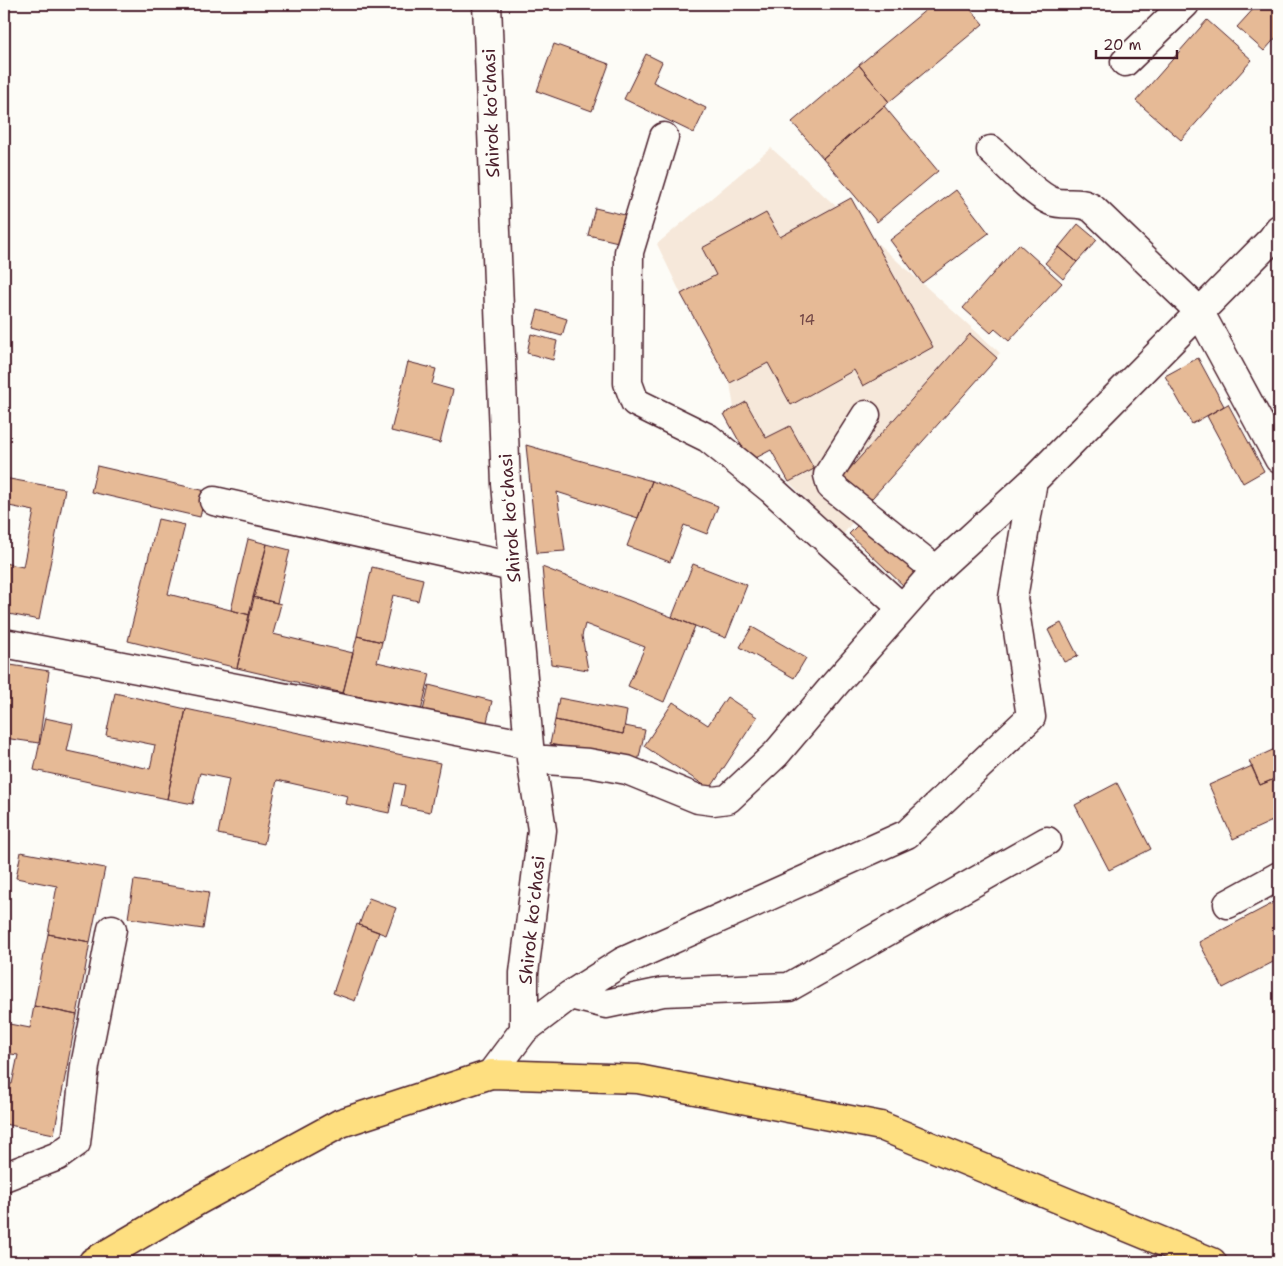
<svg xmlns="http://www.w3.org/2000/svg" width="1283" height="1266" viewBox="0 0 1283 1266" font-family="'Shantell Sans',sans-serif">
  <rect width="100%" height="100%" fill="#fdfcf7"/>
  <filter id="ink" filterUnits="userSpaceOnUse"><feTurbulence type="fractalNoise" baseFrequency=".02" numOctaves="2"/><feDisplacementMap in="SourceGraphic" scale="10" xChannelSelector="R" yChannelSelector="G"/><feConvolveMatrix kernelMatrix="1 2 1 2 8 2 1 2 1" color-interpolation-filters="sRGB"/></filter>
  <g filter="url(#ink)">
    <!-- built -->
    <path fill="#f6e8da" d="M771 148 1000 353 865 506 842 536 789 482 771 450 750 461 724 414 734 408 730 383 681 294 657 244Z"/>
    <!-- building -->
    <path fill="#e6ba96" stroke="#4a1f2b" d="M933 4H966L983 24 889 102 859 65Z
      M1258 4H1279V34L1264 51 1237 27Z
      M1207 20 1252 60 1181 140 1136 101Z
      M554 44 609 64 592 111 537 91Z
      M646 54 662 62 653 82 706 108 694 133 624 99Z
      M859 65 889 102 823 158 792 122Z
      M884 106 938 171 877 222 823 158Z
      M956 190 989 233 922 283 890 240Z
      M851 198 933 347 863 386 854 370 791 405 768 363 730 383 681 294 716 275 702 248 766 213 780 237Z
      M595 208 625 215 618 242 588 235Z
      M1078 224 1097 240 1077 262 1059 247Z
      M1019 244 1062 283 1009 341 995 329 991 333 963 308Z
      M1059 247 1077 262 1063 279 1045 263Z
      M538 310 567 319 562 336 533 328Z
      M531 334 557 341 553 360 527 353Z
      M970 334 997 358 865 506 838 482Z
      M1198 358 1224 406 1192 424 1165 376Z
      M408 362 436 369 432 384 453 390 440 443 391 431Z
      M746 402 766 438 790 426 814 469 789 482 771 450 750 461 724 414Z
      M1228 404 1264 471 1243 483 1207 416Z
      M526 445 652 481 638 518 557 492 565 551 537 553Z
      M97 466 206 491 200 517 91 492Z
      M4 478 65 489 39 620 4 613V563L23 567 34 511 4 505Z
      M652 481 718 506 707 534 684 525 670 562 627 546Z
      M158 519 185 525 168 594 250 615 237 668 128 641Z
      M863 520 920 572 906 588 849 534Z
      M248 539 267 544 250 615 231 610Z
      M267 544 290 550 277 603 253 597Z
      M693 564 747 585 726 638 672 617Z
      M372 567 423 579 418 601 393 595 382 642 357 636Z
      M542 567 695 626 664 702 628 686 645 647 585 624 582 636 588 670 551 664Z
      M253 597 281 604 273 634 353 653 343 693 237 668Z
      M1061 623 1078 656 1064 662 1048 630Z
      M752 627 806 658 794 678 740 647Z
      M357 636 382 642 377 662 430 674 421 711 343 693Z
      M4 664 49 671 39 743 4 738Z
      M429 685 492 701 486 726 423 711Z
      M115 693 186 709 167 799 34 770 45 718 73 724 67 751 150 769 155 745 106 735Z
      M727 697 757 717 710 789 644 746 673 702 708 725Z
      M559 698 627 711 623 734 555 720Z
      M186 709 440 763 430 812 401 806 405 785 395 783 389 813 346 804 348 796 277 780 264 844 218 834 229 779 200 773 193 804 167 799Z
      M555 720 623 734 625 726 645 730 638 762 550 744Z
      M1279 747V777L1260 785 1249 761Z
      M1252 766 1260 785 1279 777V818L1233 839 1209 785Z
      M1117 783 1151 849 1109 870 1075 805Z
      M21 852 105 868 90 942 48 934 57 886 16 878Z
      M134 880 209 892 203 929 128 918Z
      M369 898 396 908 386 935 359 925Z
      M1279 900V959L1223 988 1199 942Z
      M357 924 379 932 355 1001 333 993Z
      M48 934 90 942 77 1015 34 1006Z
      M34 1006 77 1015 54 1134 4 1124V1083L12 1084 18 1055 4 1053V1023L30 1028Z"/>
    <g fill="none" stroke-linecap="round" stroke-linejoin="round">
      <defs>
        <path id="minor" d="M487 4 506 484 529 745 542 830 524 973V1030
          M1125 62 1185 4
          M664 137 629 252 628 383 635 402 708 438 771 489 902 608
          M991 150C1006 164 1033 193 1051 201 1065 207 1079 199 1093 209L1199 311 1279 459
          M866 415 828 475 831 486 936 570
          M214 501 513 567
          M4 643 529 745
          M531 759 589 763 627 770 698 799 713 801 728 799 776 754 836 683 936 570 1033 481
          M1228 904 1279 876
          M570 995 606 1004 663 992 789 987 1047 841
          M491 1074 524 1030 570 995 622 962 907 834 1031 717 1013 598 1033 481 1272 239 1279 229
          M4 1177 58 1156 76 1143 85 1066 112 929"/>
        <path id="major" d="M93 1262 199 1200 341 1123 491 1074 638 1079 881 1126 1212 1262"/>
      </defs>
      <!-- minor casing -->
      <use href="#minor" stroke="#4a1f2b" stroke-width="31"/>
      <!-- major casing -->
      <use href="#major" stroke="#4a1f2b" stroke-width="31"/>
      <!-- minor -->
      <use href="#minor" stroke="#fdfcf7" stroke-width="28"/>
      <!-- major -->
      <use href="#major" stroke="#fedf80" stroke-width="28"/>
    </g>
  </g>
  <g text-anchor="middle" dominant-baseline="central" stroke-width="5" stroke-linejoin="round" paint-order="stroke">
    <!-- number labels -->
    <g font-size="15" fill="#714646">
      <text x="807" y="320">14</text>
    </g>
    <!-- street labels -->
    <g font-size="18" fill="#4a1f2b" stroke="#fdfcf7">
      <text transform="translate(491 113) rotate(-92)">Shirok koʻchasi</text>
      <text transform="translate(510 518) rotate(-94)">Shirok koʻchasi</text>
      <text transform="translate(532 920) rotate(-84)">Shirok koʻchasi</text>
    </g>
  </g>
  <!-- margin -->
  <rect width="1283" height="1266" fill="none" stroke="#fdfcf7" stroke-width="20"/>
  <rect x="10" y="10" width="1263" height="1246" fill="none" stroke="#4a1f2b" stroke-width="2" filter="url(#ink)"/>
  <!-- scale -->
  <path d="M1096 50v8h81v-8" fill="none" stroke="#4a1f2b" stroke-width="2.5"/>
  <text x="1103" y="50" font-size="15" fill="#4a1f2b" stroke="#fdfcf7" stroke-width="4" paint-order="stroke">20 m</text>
</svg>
